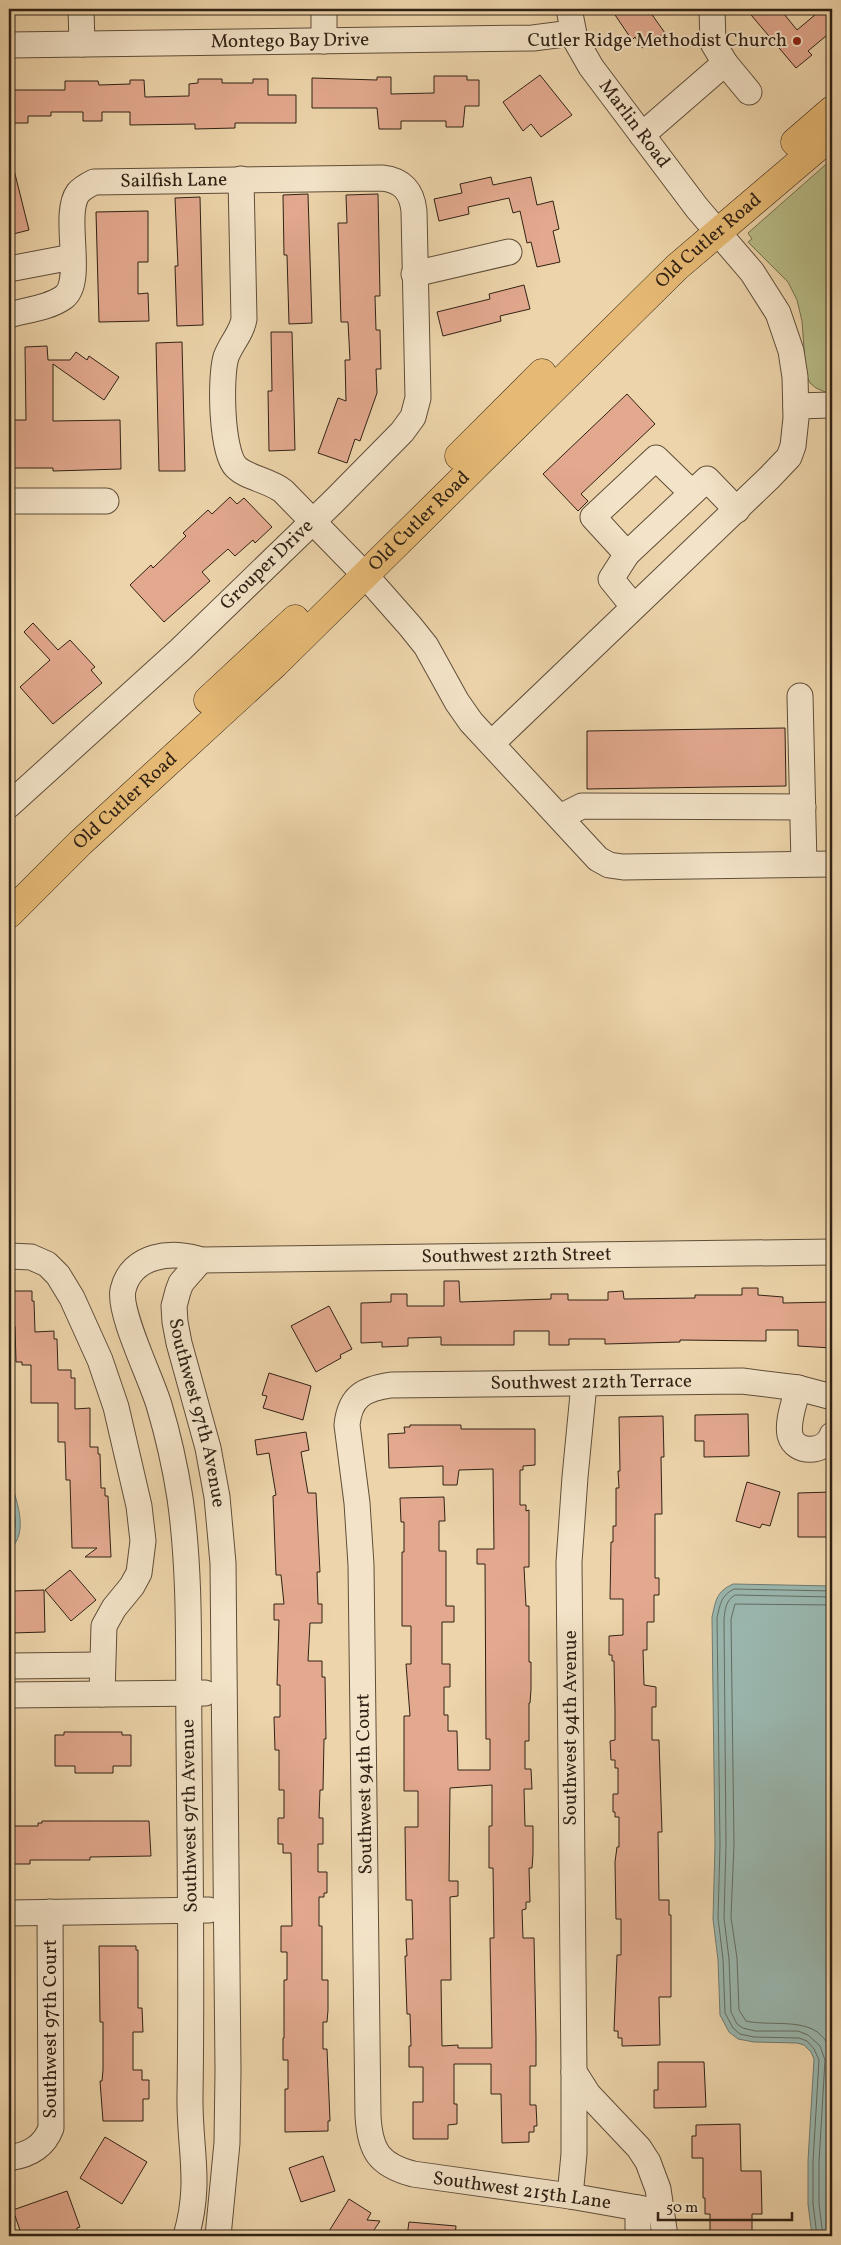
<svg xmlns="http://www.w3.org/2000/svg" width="841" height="2245" viewBox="0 0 841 2245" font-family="Vollkorn,serif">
  <rect width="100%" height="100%" fill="#edd4aa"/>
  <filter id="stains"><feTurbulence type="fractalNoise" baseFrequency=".004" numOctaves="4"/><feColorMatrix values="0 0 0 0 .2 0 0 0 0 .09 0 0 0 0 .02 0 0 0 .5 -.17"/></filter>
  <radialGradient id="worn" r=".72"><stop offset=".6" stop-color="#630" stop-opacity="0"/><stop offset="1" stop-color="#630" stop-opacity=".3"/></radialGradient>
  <!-- green -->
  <path fill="#b8bd88" stroke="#74704e" d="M832 159V392H825L816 388 810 383 806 375 802 321 797 300 788 282 748 242 752 239 748 233Z"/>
  <!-- water -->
  <path fill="#9ab7af" stroke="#707b71" d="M9 1475C15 1498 31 1532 9 1550Z
    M733 1584 832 1586V2236H812L808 2204V2161L814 2059 811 2052 804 2045 797 2043 754 2042 738 2039 729 2032 720 2015 718 1960 713 1919 715 1845 712 1617C716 1600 716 1592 733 1584Z"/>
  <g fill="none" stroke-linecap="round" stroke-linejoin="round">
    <!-- shore -->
    <path stroke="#656c62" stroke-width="1" d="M9 1493C14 1511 20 1526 9 1543
      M832 1605 735 1604 731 1619 734 1845 731 1917 737 1958 739 2010 746 2021C778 2028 824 2012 832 2058
      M817 2236 813 2204V2162L819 2060 814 2049 807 2041 799 2038 754 2037 740 2034 733 2028 725 2013 723 1959 718 1918 720 1845 717 1618C720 1605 721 1595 734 1589L832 1591
      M823 2236 819 2204V2162L825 2060 820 2046 808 2035 798 2031H755L743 2028 737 2024 731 2012 729 1959 724 1918 726 1845 724 1619C725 1609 726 1600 735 1595L832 1597
      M830 2236 827 2203V2162L832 2063"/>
  </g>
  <!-- building -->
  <path fill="#e3a98f" stroke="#302215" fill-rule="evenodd" d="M611 9H648L665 33 642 48 635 37 632 40Z
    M746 9H780L797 30 822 9H828L832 13V31L808 51 812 55 796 68Z
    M540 75 572 115 541 137 531 124 523 131 503 102Z
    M434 76H467V80H479V106H465L463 127H446V121H401V129H379L377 108H312V78L377 80V77H391V94L434 93Z
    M198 79H222V83H253V79H268V95H296V123H235V128L195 129V124L130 125V112H102V121H83V112H51V116H28V123H9V90H65V81H98L99 85 130 84V80H144L145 97 189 96V84L198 83Z
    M14 170 29 230 9 235V171Z
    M491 177 493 185 531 177 537 205 553 201 559 229 553 231 560 262 537 267 531 242 527 243 520 211 513 213 509 198 468 207 469 214 439 221 434 199 462 193 460 184Z
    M308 194 312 323 289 324 287 255H284L283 195Z
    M378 194 380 296H375L376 330H380L381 369H376L377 393 360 441 355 439 347 463 318 453 338 398 346 401 345 360H350L348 322H341L338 223H347L346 195Z
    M200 197 203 325 177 326 175 266H178L175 198Z
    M148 211V262H138V294L148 293 149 321 99 322 96 212Z
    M524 285 530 309 500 316 501 321 443 336 437 312 490 299 489 294Z
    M271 332H292L295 450 269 451 268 391H272Z
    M182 342 185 471H159L156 343Z
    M47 346 48 360H70L76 352 87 360 89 356 119 377 104 400 53 364V421L120 420 121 469 53 471V468H12V466H9L11 420H26L25 347Z
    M627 394 655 424 581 494 588 501 578 511 543 474Z
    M230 497 237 504 244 498 272 527 255 543 253 540 235 556 228 549 202 572 210 581 164 622 130 585 151 565 153 568 186 536 183 533 208 510 212 514Z
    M33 623 58 650 70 640 95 667 91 670 102 683 53 724 20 687 50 660 24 632Z
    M785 728 786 786 587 789V731Z
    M444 1281H459L460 1302 551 1299V1294H568V1300H608V1292L623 1291 624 1299 695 1298V1295H742V1288H758V1295L783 1297V1303L832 1302V1348L798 1346V1330H766V1341L680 1340V1342L605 1344V1339H569V1345H549V1331H514V1345H441V1337L408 1338V1346L382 1347V1342L361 1343V1303L391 1302V1294H407V1306H444Z
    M9 1291H32V1301H34L35 1332 54 1331V1339H57L58 1370H71V1378H75V1409L90 1408V1447H98V1454H100L101 1488H105V1496H108L111 1557H85L97 1548H72L70 1480H66L65 1442H58V1403H31V1365H22V1362H16L15 1326H9Z
    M329 1306 352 1349 340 1355 341 1358 316 1372 291 1326Z
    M269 1373 311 1386 303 1420 263 1408 267 1396 262 1395Z
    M748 1414 749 1456 704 1457V1441H695V1415Z
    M663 1416 664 1457H661L662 1514H655V1578H659V1595H654V1622H647V1650H643L644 1685 656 1687V1707H652V1740H659L662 1832H658L659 1900H669V1915H671V1997H659L660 2045 622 2046V2038H618V2031H614L617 1955H621V1919H616L615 1862 617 1847H619V1817H615V1812H613V1794H618V1768H615V1760H611L610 1741 615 1740V1711L614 1661H612V1655H609V1636L623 1635V1599H610L611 1542H613V1526H616V1488H619L618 1471H620L619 1417Z
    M410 1425H461V1429H535V1465L523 1466V1470H520V1505H526V1511L529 1510V1567H524L526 1606H529V1662H531V1689L530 1703H529V1741H525V1769H531L532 1789H524L525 1826H533V1854L532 1868H529L530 1902H526V1909L522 1910 523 1938H534L536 2036V2066H530V2105H536L537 2126H534V2132H529V2142L502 2143 501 2094H491V2064H454V2104H457V2124L448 2125V2139H413V2102H423V2067H409V2046H411L410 2014H407L405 1956H407L406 1939H413L412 1900H406L405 1827H418V1791H404V1716H410L406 1664H411V1626H402V1552H404V1522H401L400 1498 444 1497 445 1521H439V1551H446V1606H454V1622H442V1664H450V1687H444V1715H448V1731H457L458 1770H490V1739H486L485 1564H477V1549H494L493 1469 459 1470 457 1485H443V1466L389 1468 388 1434 405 1433 404 1427H410ZM492 1785V1826H489V1868H493L494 1938H490L492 2048H458V2045L442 2046 441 1980H451L450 1897 458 1896V1881H449L450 1788Z
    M306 1432 309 1450 301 1452 308 1493H316L320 1572H317L318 1604H322V1623H310L308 1661H322V1677H325L326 1739H324L323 1790H320L319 1818H323V1844H318V1872H327V1893H324V1897H319V1926H322V1980H328V2010L327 2022H323V2049H327L330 2121H328V2131L285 2132V2089H288V2060H283V2038H284V1980H287V1952H281V1926H292L291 1853H283V1844H278V1818H284V1790H279V1750H275L274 1717H280V1685H277L279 1620H274V1604H284L281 1575H276L273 1496 276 1495 269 1453 257 1455 255 1440Z
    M747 1482 780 1492 770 1526 762 1524 760 1528 736 1521Z
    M832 1492V1537H798V1493Z
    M70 1570 96 1600 71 1621 45 1590Z
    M44 1590 45 1632 12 1633 13 1591Z
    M64 1732H122V1735H131V1766H113V1773H75V1766H55V1735H64Z
    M42 1821H149L151 1856 90 1857V1860H30V1864H9V1826H38V1823H42Z
    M99 1946H136V1950H138V2008H142L143 2032H133V2070H142V2080H149V2099H143V2121H103L100 2081H102L103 2070V2022H100Z
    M658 2062H704L706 2107 654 2108V2090H658Z
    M740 2124 741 2171H761L762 2214H752V2236H710V2214H705V2198H703V2158H692V2136H696V2125Z
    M105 2137 147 2162 122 2204 80 2178Z
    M323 2156 335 2191 301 2202 289 2168Z
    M67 2191 80 2227 77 2228V2230L58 2236H22L13 2210Z
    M349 2199 371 2213 367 2220 380 2221 370 2236H326Z
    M409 2222 456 2226 455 2236H407Z"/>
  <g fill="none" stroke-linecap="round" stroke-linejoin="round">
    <defs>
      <g id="minor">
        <path d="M81 9 82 44"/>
        <path d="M324 9V41"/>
        <path id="s1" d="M9 45 533 38 572 33"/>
        <path d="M725 63 749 92"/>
        <path d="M642 135 725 63 713 43 712 9"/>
        <path d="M241 179 244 319C242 333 231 343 226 357 220 377 221 452 236 467 247 478 269 480 283 491L365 575 410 626 426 646 457 702 471 722 598 859 609 865 623 867 832 864"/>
        <path d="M9 269 72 257"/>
        <path d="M414 274 509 252"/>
        <path id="s2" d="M9 315C26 310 49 308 64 297 85 281 62 215 78 193 82 188 88 185 94 182L382 178C402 180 412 191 414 211L418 398 413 417 402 432 334 501 180 650 9 805"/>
        <path d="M796 406 832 405"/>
        <path d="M692 493 656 458 593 517 627 554 707 479 737 510"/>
        <path d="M9 501H106"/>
        <path d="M627 554 611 579 633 606"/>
        <path d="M800 696 804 864"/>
        <path d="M492 743 770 477 789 457 793 446 796 418 795 377 791 351 778 313 752 272 697 208 591 67 575 39 569 9"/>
        <path d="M560 817 582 806 803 807"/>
        <path d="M9 1256 31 1257 47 1264 58 1275 72 1298 100 1360 116 1407 139 1506 143 1541 139 1573 132 1586 114 1608 104 1626 102 1694"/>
        <path id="s3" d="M201 1260 181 1283 178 1291 174 1306 175 1322 179 1343 208 1448 217 1497 223 1563 228 2070 227 2143 218 2236"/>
        <path d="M798 1388C795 1401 787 1421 790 1435 795 1455 826 1453 832 1435"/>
        <path d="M9 1666 102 1665"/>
        <path d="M9 1695 205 1693"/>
        <path d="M9 1913 209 1910"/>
        <path d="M574 2072 588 2094 639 2148 648 2162 658 2189 665 2236"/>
        <path d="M9 2158C29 2155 44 2147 51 2128L50 1912"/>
        <path d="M570 2196 574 2154V2072L569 1562 575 1477 584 1384"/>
        <path d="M638 2208V2236"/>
        <path id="s4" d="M661 2212 570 2196 413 2174C379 2165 370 2151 368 2116L361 1565 357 1503 347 1425C350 1396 364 1389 391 1385L742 1381 798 1388 832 1397"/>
        <path id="s5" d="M186 2236C202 2182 189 2148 190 2095 192 1975 190 1855 189 1735 188 1656 191 1576 180 1498 175 1466 168 1435 159 1405 151 1378 118 1312 123 1290 131 1254 173 1250 201 1260L832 1252"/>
      </g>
      <g id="major">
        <path d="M795 142 832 110"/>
        <path d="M459 456 542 373"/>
        <path d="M208 700 295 619"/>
        <path id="s6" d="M9 914 80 843 275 664 677 267 832 135"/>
      </g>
    </defs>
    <!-- minor casing -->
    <use href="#minor" stroke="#5f4e3a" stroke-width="27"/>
    <!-- major casing -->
    <use href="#major" stroke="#302215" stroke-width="29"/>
    <!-- minor -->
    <use href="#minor" stroke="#f3e3c8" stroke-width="25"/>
    <!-- major -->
    <use href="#major" stroke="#e6ba75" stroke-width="28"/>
  </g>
  <!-- markers -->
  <circle fill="#8f2418" stroke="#f3e3c8" stroke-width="2" cx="797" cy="41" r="5"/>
  <g text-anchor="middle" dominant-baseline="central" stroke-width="4" stroke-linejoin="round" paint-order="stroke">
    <!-- street labels -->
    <g font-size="19" fill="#302215" stroke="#f3e3c8">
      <text stroke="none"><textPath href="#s1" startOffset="281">Montego Bay Drive</textPath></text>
      <text transform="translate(634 124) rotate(53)">Marlin Road</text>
      <text stroke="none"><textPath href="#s2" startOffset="265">Sailfish Lane</textPath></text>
      <text stroke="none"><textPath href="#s6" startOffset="971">Old Cutler Road</textPath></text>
      <text stroke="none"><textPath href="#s6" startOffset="568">Old Cutler Road</textPath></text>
      <text transform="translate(267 565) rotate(-44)">Grouper Drive</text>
      <text stroke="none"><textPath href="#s6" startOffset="162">Old Cutler Road</textPath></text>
      <text stroke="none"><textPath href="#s5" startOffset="1366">Southwest 212th Street</textPath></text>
      <text stroke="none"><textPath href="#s4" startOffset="1290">Southwest 212th Terrace</textPath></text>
      <text stroke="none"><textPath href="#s3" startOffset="164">Southwest 97th Avenue</textPath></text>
      <text transform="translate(571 1728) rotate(-90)">Southwest 94th Avenue</text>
      <text transform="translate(365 1784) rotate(-91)">Southwest 94th Court</text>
      <text transform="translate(190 1816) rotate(-91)">Southwest 97th Avenue</text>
      <text transform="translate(51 2029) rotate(-90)">Southwest 97th Court</text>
      <text transform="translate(522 2191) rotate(8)">Southwest 215th Lane</text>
    </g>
    <!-- poi labels -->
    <g font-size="19" fill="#302215" stroke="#f3e3c8" text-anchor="end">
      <text x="787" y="41">Cutler Ridge Methodist Church</text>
    </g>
  </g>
  <!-- margin -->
  <rect width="841" height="2245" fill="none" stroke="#edd4aa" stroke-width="30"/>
  <rect x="10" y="10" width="821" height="2225" fill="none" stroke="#302215" stroke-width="2.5"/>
  <rect x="15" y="15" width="811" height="2215" fill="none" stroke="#302215"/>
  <!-- scale -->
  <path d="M658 2212v8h134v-8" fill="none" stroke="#302215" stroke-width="2.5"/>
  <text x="666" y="2212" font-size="15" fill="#302215" stroke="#f3e3c8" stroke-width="4" paint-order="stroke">50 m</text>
  <rect width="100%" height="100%" filter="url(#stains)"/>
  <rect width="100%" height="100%" fill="url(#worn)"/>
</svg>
